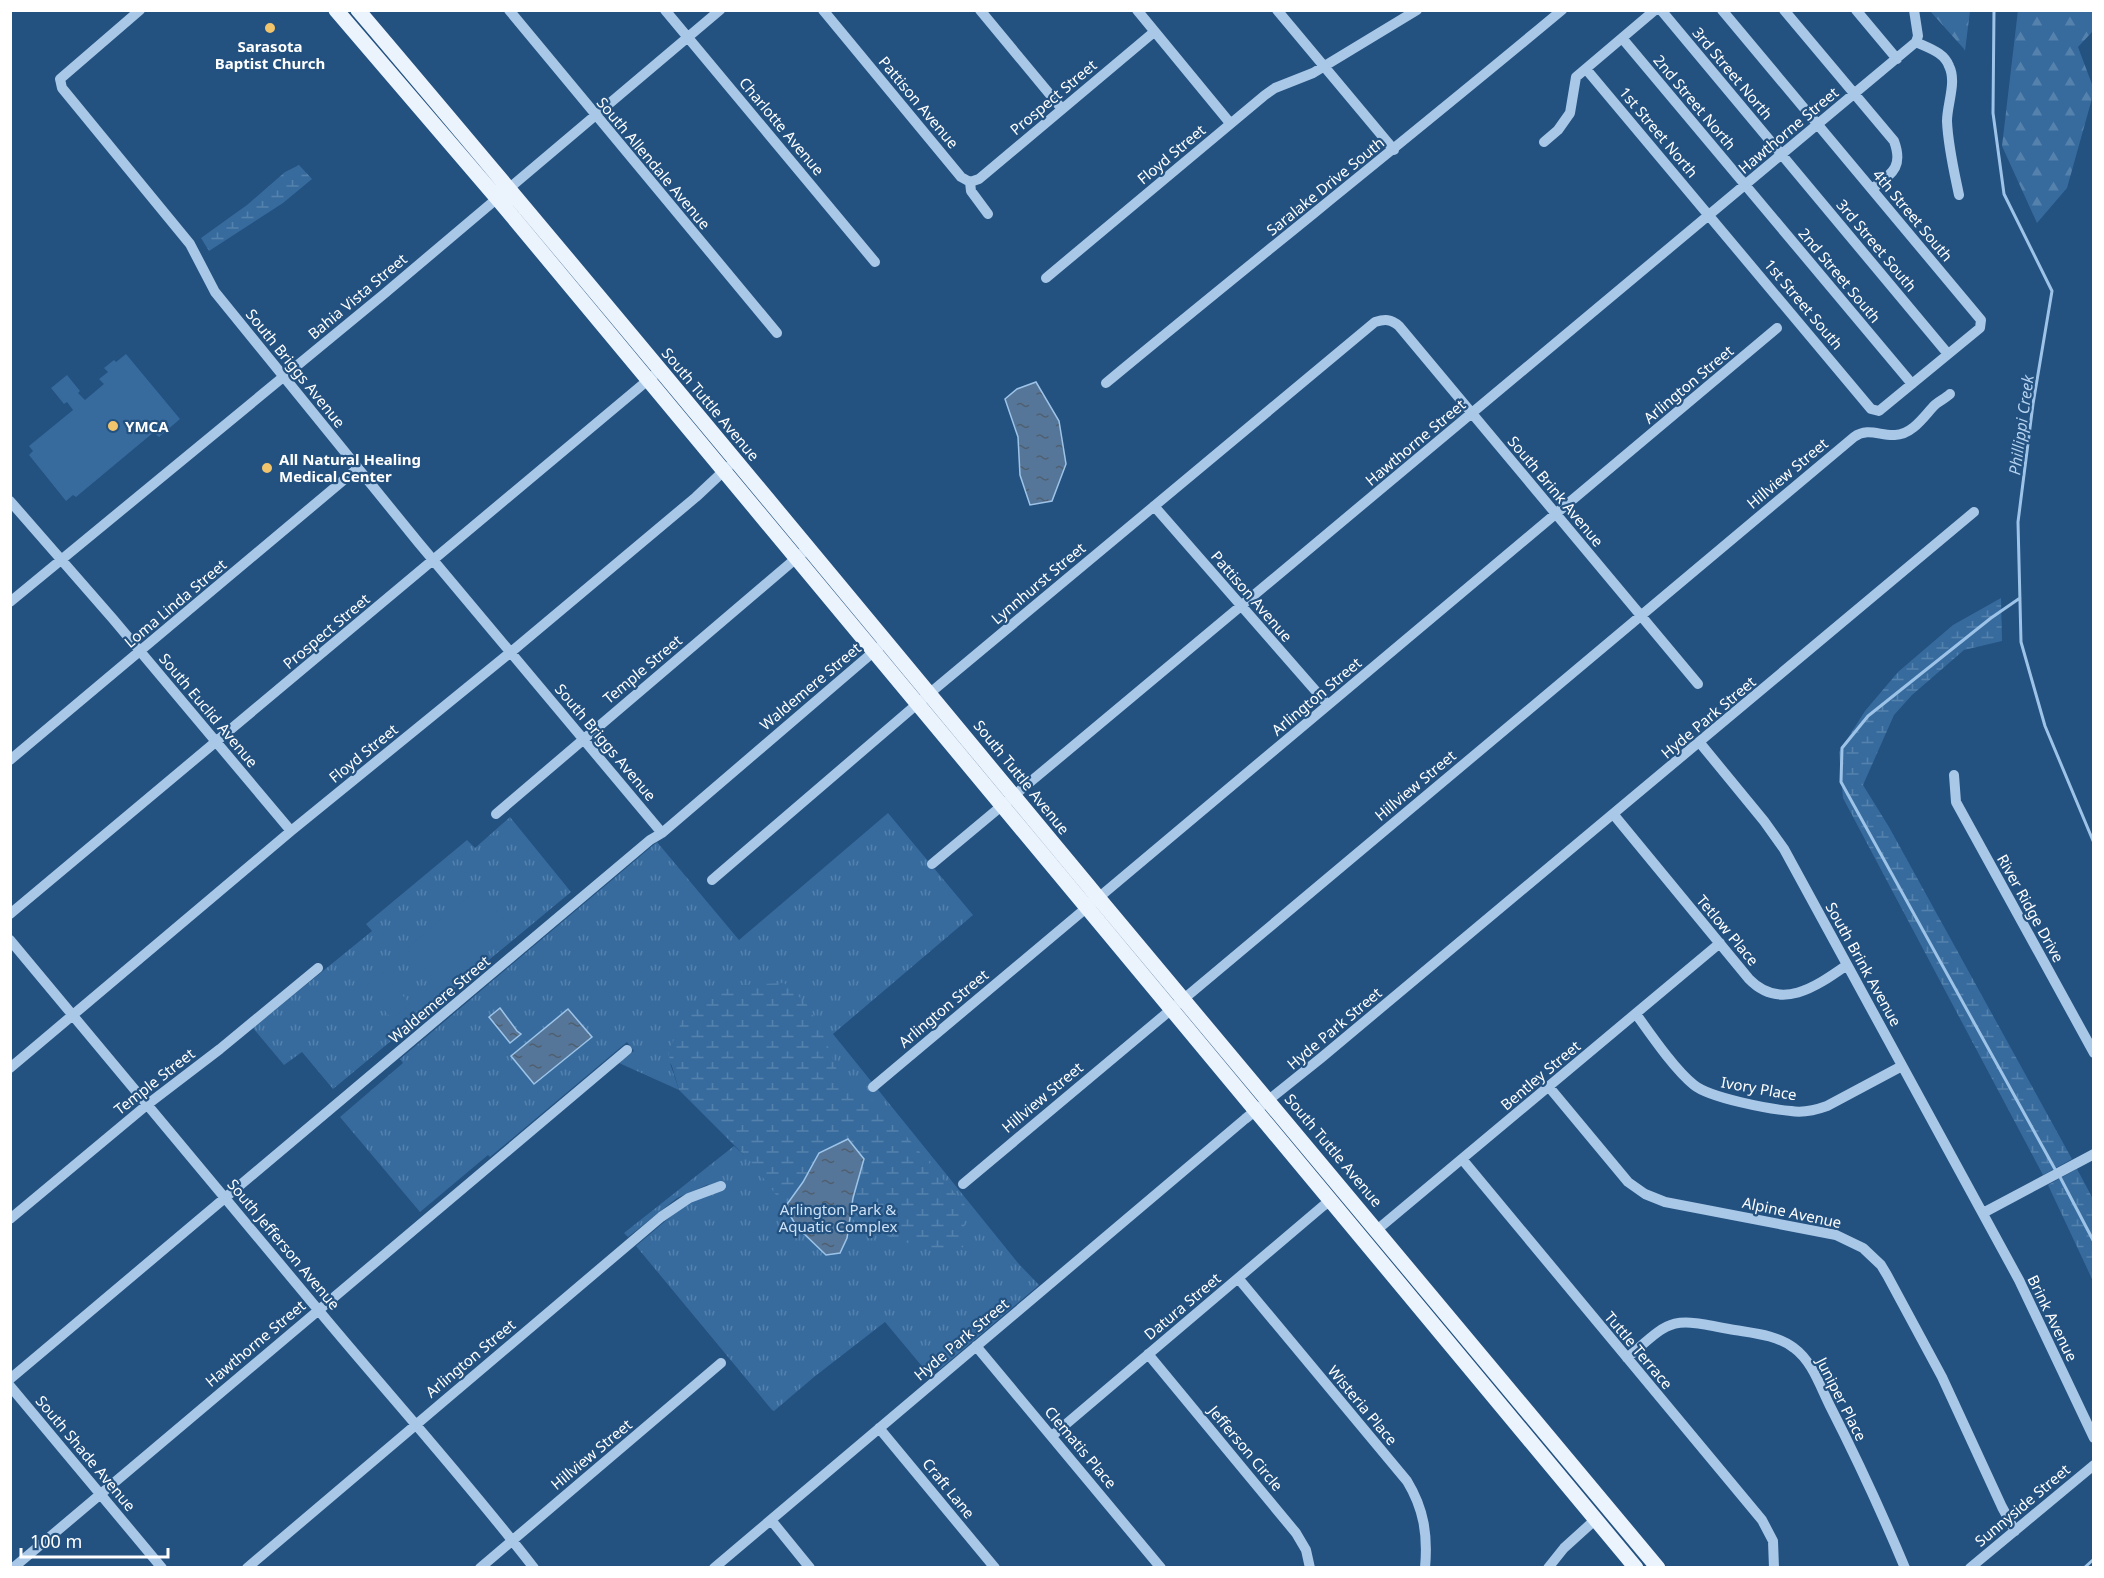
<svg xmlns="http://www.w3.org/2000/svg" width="2104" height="1578" viewBox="0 0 2104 1578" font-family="'Noto Sans',sans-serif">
  <defs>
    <pattern id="grass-tufts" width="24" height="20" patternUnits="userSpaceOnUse" patternTransform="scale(1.5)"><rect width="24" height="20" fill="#376b9e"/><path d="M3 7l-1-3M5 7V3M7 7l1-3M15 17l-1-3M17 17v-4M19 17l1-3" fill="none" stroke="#5581ad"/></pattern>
    <pattern id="forest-firs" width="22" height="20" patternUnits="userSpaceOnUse" patternTransform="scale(1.5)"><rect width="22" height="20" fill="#376b9e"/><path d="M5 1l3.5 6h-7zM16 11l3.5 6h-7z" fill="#5581ad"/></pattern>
    <pattern id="wetland-marsh" width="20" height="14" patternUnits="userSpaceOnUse" patternTransform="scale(1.5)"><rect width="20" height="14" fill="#376b9e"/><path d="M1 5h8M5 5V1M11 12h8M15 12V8" fill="none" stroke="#5581ad"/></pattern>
    <pattern id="water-ripples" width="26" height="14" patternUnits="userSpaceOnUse" patternTransform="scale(1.5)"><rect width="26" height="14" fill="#557699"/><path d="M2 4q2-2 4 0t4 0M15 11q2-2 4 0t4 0" fill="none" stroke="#505f6f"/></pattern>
  </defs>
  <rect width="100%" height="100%" fill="#235180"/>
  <!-- grass -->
  <path fill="url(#grass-tufts)" d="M888 813 973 915 833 1034 1018 1263 1039 1285 939 1370 934 1365 926 1371 885 1322 814 1377 774 1411 772 1410 636 1246 709 1184 677 1198 628 1237 624 1233 734 1146 744 1155 670 1063 679 1090 619 1063 634 1051 627 1042 490 1157 488 1155 420 1212 340 1117 403 1063 400 1059 657 842 739 940Z
    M510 817 571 892 333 1089 302 1052 284 1065 253 1028 372 931 366 924 467 840 475 848Z"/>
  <!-- forest -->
  <path fill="url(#forest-firs)" d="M2018 10 2093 11V31L2078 47 2093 87V95L2067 188 2037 223 2002 146Z
    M1930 11H1970L1965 51 1964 49Z"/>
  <!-- wetland -->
  <path fill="url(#wetland-marsh)" d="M299 165 312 179 283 203 209 251 201 238 247 205 285 172Z
    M2001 598 2002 641 1964 650 1912 695 1894 715 1863 785 1889 827 2072 1159 2043 1175 1843 798 1839 752 1865 711 1898 672 1953 625Z
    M784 983 806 1003 824 1036 844 1088 878 1103 965 1205 963 1250 934 1251 892 1238 850 1218 853 1198 803 1182 785 1207 752 1163 679 1090 668 1053 685 1014 709 994 741 985Z
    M2077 1169 2093 1199V1281L2048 1185Z"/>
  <!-- garden -->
  <path fill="#376b9e" d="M126 354 180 419 159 437 154 432 76 497 73 495 66 501 29 455 33 451 29 446 73 410 67 402 64 404 51 388 67 375 80 391 78 393 85 400 104 384 99 379 108 372 104 368 114 360 116 362Z
    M477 889 513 930 443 990 407 948Z
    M383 972 410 1004 392 1019 365 987Z"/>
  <!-- water -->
  <path fill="url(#water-ripples)" stroke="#9dc4e8" stroke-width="1.5" d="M1036 382 1059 421 1066 464 1052 501 1030 505 1020 475 1018 437 1005 399 1017 389Z
    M500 1008 517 1031 521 1034 510 1043 489 1017Z
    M568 1009 592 1037 534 1084 511 1056Z
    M848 1139 864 1159 853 1198 847 1238 840 1253 826 1255 797 1227 785 1207 803 1182 819 1153Z"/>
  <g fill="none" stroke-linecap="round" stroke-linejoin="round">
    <!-- stream -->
    <path stroke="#9dc4e8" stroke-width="3" d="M1994 10 1993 113 2004 194 2052 291 2033 404 2018 522 2021 642 2045 726 2094 843
      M2020 598 1991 618 1868 716 1842 748 1841 782 2056 1171
      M2060 1177 2094 1242
      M2084 1568 2094 1559"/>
    <!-- minor -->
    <path stroke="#a9c8e7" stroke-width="10" d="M140 10 60 79 62 88 190 244 215 292 418 542 662 833
      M509 10 777 333
      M665 10 875 262
      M823 10 961 177 970 182 971 191 988 214
      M980 10 1062 109
      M1137 10 1230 123
      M1277 10 1394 150
      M1661 10 1948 354
      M1784 10 1894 141C1904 168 1891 174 1872 189
      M1856 10 1897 59
      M1914 10 1918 36 1916 42
      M1622 38 1912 384
      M1916 42C1928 48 1944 52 1949 66 1957 82 1947 104 1947 121 1948 146 1954 171 1959 195
      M1586 69 1871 409 1879 411 1980 328 1981 320 1722 10
      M1544 142 1558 130 1570 113 1576 77 1655 10
      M970 182 979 179 1154 32
      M1046 278 1265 95 1275 88 1313 73 1417 10
      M1106 383C1257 258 1411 136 1562 10
      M10 501 113 619 291 831
      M1154 506 1328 705
      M10 602 384 294 720 10
      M1700 743 1764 821 1784 849 2019 1280 2094 1438
      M10 760 358 468
      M1954 775 1956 802 2094 1053
      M496 814 807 549
      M1614 815 1749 979C1781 1012 1817 986 1847 965
      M932 864 1916 42
      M712 880 930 693 1375 322C1385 319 1391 319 1399 326L1698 684
      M10 914 660 370
      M10 940C117 1068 223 1196 330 1324 398 1405 469 1484 534 1568
      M1636 1014C1651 1035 1675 1070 1694 1085 1710 1098 1769 1109 1791 1111 1803 1113 1816 1110 1827 1106L1902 1066
      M10 1068 291 831 511 652 696 497 728 467
      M873 1087 1777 328
      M1549 1087 1628 1182 1645 1194 1665 1202 1836 1235 1863 1248 1881 1265 1887 1275 1942 1377 2002 1507 2015 1531
      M1462 1159 1762 1520 1773 1541 1774 1568
      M963 1184 1854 437C1868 427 1880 436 1895 435 1911 435 1923 418 1932 408 1936 402 1945 399 1950 394
      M1983 1213 2094 1154
      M10 1219 148 1104 220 1049 318 968
      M1378 1229 1720 943
      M1238 1278 1407 1481C1424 1509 1428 1535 1425 1568
      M976 1346 1161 1568
      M1148 1354 1296 1533 1306 1550 1310 1568
      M1627 1358C1672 1319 1669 1317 1729 1329 1750 1333 1776 1334 1794 1348 1812 1361 1820 1386 1830 1406 1857 1459 1882 1513 1905 1568
      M10 1379 650 840 662 833 885 642
      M10 1386 162 1568
      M879 1428 995 1568
      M1052 1436 1323 1206 1331 1201
      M771 1520 810 1568
      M13 1568 627 1050
      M247 1568 661 1217 689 1198 721 1186
      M480 1568 721 1363
      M714 1568 1245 1119 1321 1058 1974 512
      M1548 1568 1564 1548 1596 1519
      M1970 1568 2094 1465"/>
    <!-- major -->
    <path stroke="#ebf3fd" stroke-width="15" d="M336 10 497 198 1636 1568
      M358 10C607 303 850 599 1096 895 1283 1119 1472 1342 1658 1568"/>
  </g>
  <!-- markers -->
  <g fill="#f2c46c" stroke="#235180" stroke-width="2">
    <circle cx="270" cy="28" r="6"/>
    <circle cx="113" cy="426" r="6"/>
    <circle cx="267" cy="468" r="6"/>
  </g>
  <g text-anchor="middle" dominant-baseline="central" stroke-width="4.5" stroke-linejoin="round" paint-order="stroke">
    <!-- poi labels -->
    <g font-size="15" font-weight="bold" fill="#fff" stroke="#235180" text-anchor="start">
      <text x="270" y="46" text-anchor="middle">Sarasota<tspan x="270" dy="17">Baptist Church</tspan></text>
      <text x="125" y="426">YMCA</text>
      <text x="279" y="459">All Natural Healing<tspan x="279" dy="17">Medical Center</tspan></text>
    </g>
    <!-- street labels -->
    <g font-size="15" fill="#fff" stroke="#235180">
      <text transform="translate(1733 73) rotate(50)">3rd Street North</text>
      <text transform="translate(1053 97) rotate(-40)">Prospect Street</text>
      <text transform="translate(919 102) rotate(50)">Pattison Avenue</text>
      <text transform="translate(1695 102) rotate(50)">2nd Street North</text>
      <text transform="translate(782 126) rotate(50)">Charlotte Avenue</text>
      <text transform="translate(1788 130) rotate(-40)">Hawthorne Street</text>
      <text transform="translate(1659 132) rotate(50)">1st Street North</text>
      <text transform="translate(1171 154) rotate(-40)">Floyd Street</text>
      <text transform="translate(654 163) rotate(50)">South Allendale Avenue</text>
      <text transform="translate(1325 186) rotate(-39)">Saralake Drive South</text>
      <text transform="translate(1913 215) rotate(50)">4th Street South</text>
      <text transform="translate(1877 245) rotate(50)">3rd Street South</text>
      <text transform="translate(1840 275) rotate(50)">2nd Street South</text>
      <text transform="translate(357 296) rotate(-40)">Bahia Vista Street</text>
      <text transform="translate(1804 304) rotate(50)">1st Street South</text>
      <text transform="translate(296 368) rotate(51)">South Briggs Avenue</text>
      <text transform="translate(1688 384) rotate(-40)">Arlington Street</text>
      <text transform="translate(711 404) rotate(50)">South Tuttle Avenue</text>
      <text transform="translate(1415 442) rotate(-40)">Hawthorne Street</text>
      <text transform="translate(1787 473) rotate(-40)">Hillview Street</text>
      <text transform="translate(1556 491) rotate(50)">South Brink Avenue</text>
      <text transform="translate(1038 583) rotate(-40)">Lynnhurst Street</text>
      <text transform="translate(1252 596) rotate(49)">Pattison Avenue</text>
      <text transform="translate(175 603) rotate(-40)">Loma Linda Street</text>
      <text transform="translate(326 631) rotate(-40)">Prospect Street</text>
      <text transform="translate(642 669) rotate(-40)">Temple Street</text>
      <text transform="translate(810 686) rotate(-40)">Waldemere Street</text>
      <text transform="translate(1316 696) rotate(-40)">Arlington Street</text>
      <text transform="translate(209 710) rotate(50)">South Euclid Avenue</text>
      <text transform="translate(1708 717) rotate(-40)">Hyde Park Street</text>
      <text transform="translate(606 742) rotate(50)">South Briggs Avenue</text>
      <text transform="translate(363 753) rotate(-39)">Floyd Street</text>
      <text transform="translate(1022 777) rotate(51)">South Tuttle Avenue</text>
      <text transform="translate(1415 785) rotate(-40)">Hillview Street</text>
      <text transform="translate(2031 908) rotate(61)">River Ridge Drive</text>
      <text transform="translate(1728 930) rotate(50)">Tetlow Place</text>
      <text transform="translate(1864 964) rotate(61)">South Brink Avenue</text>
      <text transform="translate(439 999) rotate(-40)">Waldemere Street</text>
      <text transform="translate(943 1008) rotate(-40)">Arlington Street</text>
      <text transform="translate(1334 1028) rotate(-40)">Hyde Park Street</text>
      <text transform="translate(1540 1075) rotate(-40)">Bentley Street</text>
      <text transform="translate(154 1081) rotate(-38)">Temple Street</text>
      <text transform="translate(1759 1088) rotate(10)">Ivory Place</text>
      <text transform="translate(1042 1097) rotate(-40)">Hillview Street</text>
      <text transform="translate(1334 1150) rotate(50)">South Tuttle Avenue</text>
      <text transform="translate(1792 1212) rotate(12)">Alpine Avenue</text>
      <text transform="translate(284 1244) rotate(50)">South Jefferson Avenue</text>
      <text transform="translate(1182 1306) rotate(-40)">Datura Street</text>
      <text transform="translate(2053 1318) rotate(64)">Brink Avenue</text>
      <text transform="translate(961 1339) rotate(-40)">Hyde Park Street</text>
      <text transform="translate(255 1343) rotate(-40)">Hawthorne Street</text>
      <text transform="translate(1639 1350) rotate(50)">Tuttle Terrace</text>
      <text transform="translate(470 1358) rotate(-40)">Arlington Street</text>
      <text transform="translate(1842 1399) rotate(63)">Juniper Place</text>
      <text transform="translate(1363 1405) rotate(50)">Wisteria Place</text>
      <text transform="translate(1081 1447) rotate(50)">Clematis Place</text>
      <text transform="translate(1246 1448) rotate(50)">Jefferson Circle</text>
      <text transform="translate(86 1453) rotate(50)">South Shade Avenue</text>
      <text transform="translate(591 1454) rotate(-40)">Hillview Street</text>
      <text transform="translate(949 1488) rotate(51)">Craft Lane</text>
      <text transform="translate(2022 1505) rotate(-40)">Sunnyside Street</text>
    </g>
    <!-- park labels -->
    <g font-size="15" fill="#cce1f6" stroke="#235180">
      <text x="838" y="1209">Arlington Park &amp;<tspan x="838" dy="17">Aquatic Complex</tspan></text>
    </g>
    <!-- water labels -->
    <g font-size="16" font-style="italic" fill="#b4d2ef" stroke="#235180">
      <text transform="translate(2021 425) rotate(-82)">Phillippi Creek</text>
    </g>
  </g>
  <!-- border -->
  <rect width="2104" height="1578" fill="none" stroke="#ffffff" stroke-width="24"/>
  <!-- scale -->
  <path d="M21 1548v9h147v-9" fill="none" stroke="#ffffff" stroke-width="3"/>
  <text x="30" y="1548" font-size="18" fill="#ffffff" stroke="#235180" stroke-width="4.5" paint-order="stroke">100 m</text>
</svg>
